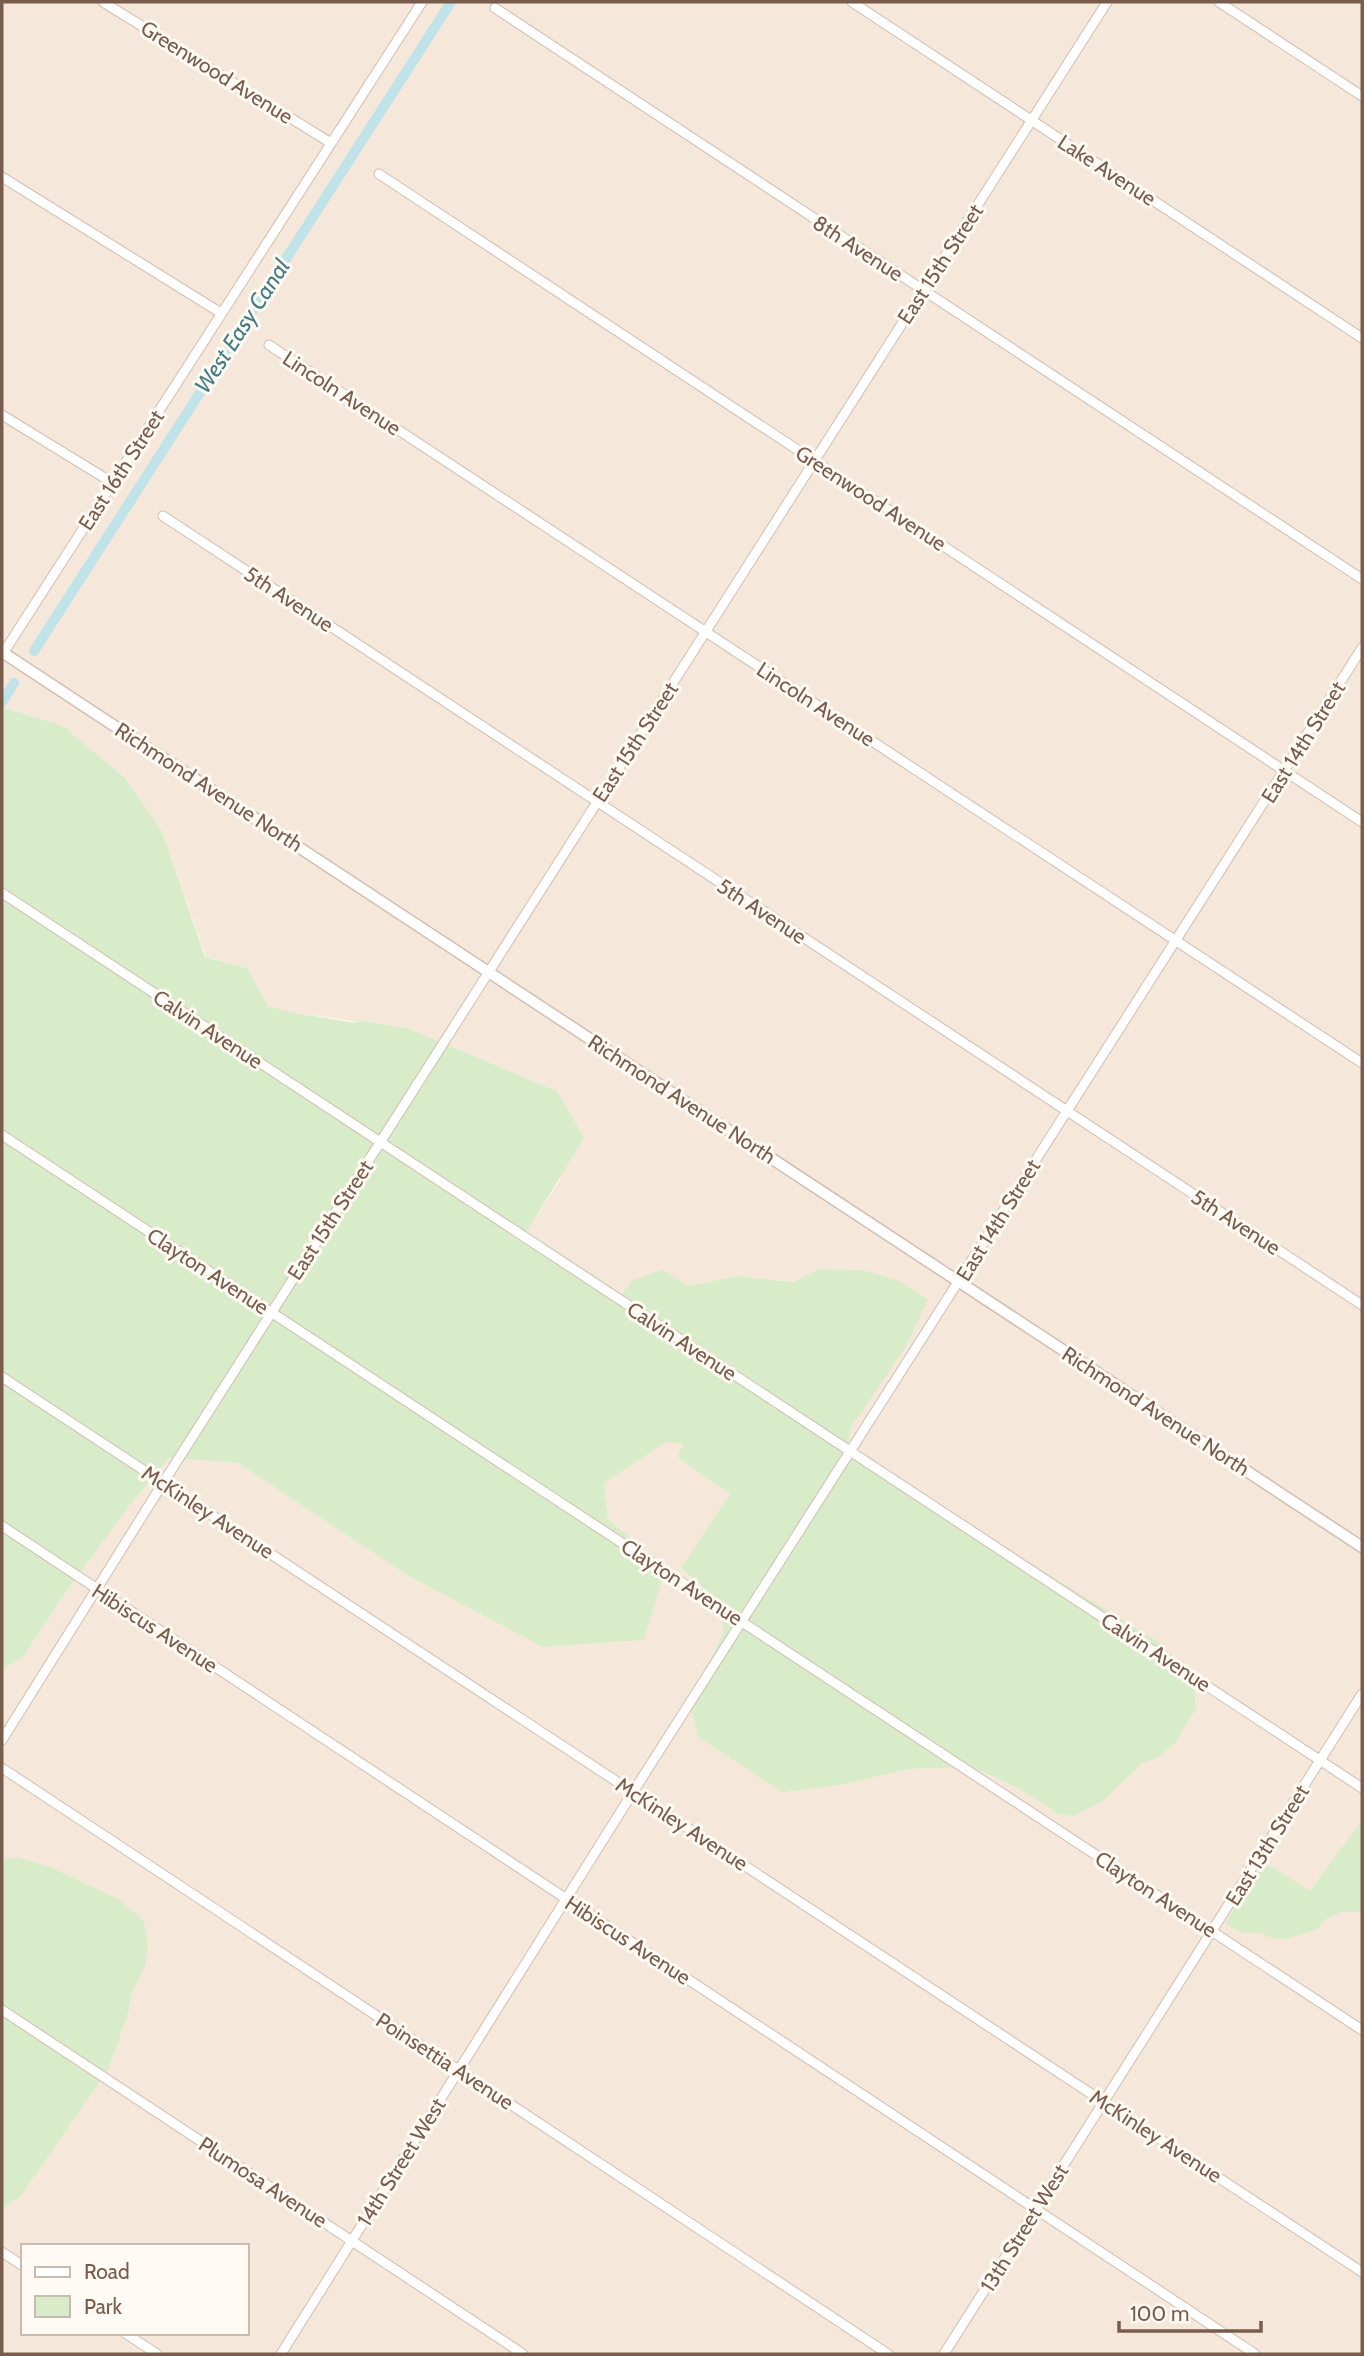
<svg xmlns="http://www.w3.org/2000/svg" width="1364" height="2356" viewBox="0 0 1364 2356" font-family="Cabin,sans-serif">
  <rect width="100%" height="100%" fill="#fdf6ec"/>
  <!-- residential -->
  <path fill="#f5e8da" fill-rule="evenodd" d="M2 2H1362V1541L2 646Z
    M2 658 1362 1553V1820L1310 1892 1265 1863 1242 1895 1225 1924 1241 1933 1315 1930 1326 1919 1342 1912H1362V2354H2V2209L21 2196 108 2070 128 2014 131 1995 145 1967 17 1857 2 1859V1669L23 1657 59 1602 129 1506 169 1458 238 1463 405 1574 544 1647 644 1640 666 1568 608 1519 604 1483 666 1442 685 1444 677 1457 730 1494 681 1568 717 1601 724 1632 706 1665 841 1785 910 1769 972 1767 1018 1788 1122 1780 1142 1762 1159 1757 847 1451 851 1427 861 1412 864 1270 820 1269 793 1282 737 1276 689 1286 622 1294 527 1231 560 1180 557 1091 407 1028 360 1021 354 1023V1021L290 1012 268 1006 247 968 206 957 162 831 125 778 63 726 2 707ZM23 2246H247V2333H23Z"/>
  <!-- green -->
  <path fill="#d8ecc9" d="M2 707 63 726 125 778 162 831 205 957 247 968 268 1006 290 1012 355 1023 360 1021 407 1028 557 1091 584 1138 527 1231 622 1294 633 1280 663 1270 689 1286 737 1276 793 1282 819 1269 863 1270 901 1282 928 1300 904 1350 851 1427 847 1451 1162 1644 1183 1671 1195 1692 1196 1709 1176 1742 1159 1757 1142 1763 1103 1801 1073 1816 1059 1814 1018 1788 972 1767 910 1769 841 1785 782 1792 698 1737 689 1699 724 1632 717 1600 681 1568 730 1494 677 1457 684 1444 666 1442 604 1483 608 1519 666 1568 644 1640 543 1647 405 1574 238 1463 169 1458 129 1506 59 1602 23 1657 2 1669Z
    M1362 1820V1912H1342L1326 1919 1316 1930 1285 1939 1268 1937 1262 1933H1241L1225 1924 1242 1895 1265 1863 1310 1891Z
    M17 1857 50 1867 118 1899 144 1921 148 1946 145 1967 131 1995 128 2014 108 2070 21 2196 2 2209V1859Z"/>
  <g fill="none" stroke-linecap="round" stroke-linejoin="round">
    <!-- canal -->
    <path stroke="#bfe3e8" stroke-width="10" d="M34 651 451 2
      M2 702 14 683"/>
    <defs>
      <path id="minor" d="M103 2 331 143
        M852 2 1362 338
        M1219 2 1362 96
        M495 8 1362 579
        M379 174 1362 822
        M2 177 221 313
        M269 345 1362 1063
        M2 415 113 483
        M163 516 1362 1305
        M2 655 422 2
        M2 893 1362 1788
        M2 1135 1362 2030
        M2 1377 1362 2272
        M2 1526 1255 2354
        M2 1740 163 1483 1107 2
        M2 1768 888 2354
        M2 2010 523 2354
        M2 2252 23 2266
        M125 2333 157 2354
        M281 2354 633 1792 1362 648
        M944 2354 1362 1694"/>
      <path id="tertiary" d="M2 652 1362 1547"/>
    </defs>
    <!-- minor casing -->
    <use href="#minor" stroke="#d1beb0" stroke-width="11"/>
    <!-- tertiary casing -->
    <use href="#tertiary" stroke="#d1beb0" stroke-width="13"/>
    <!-- minor -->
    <use href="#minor" stroke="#fff" stroke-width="9"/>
    <!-- tertiary -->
    <use href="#tertiary" stroke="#fff" stroke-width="10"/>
  </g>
  <g text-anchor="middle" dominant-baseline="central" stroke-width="6" stroke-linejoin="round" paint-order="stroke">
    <!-- street labels -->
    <g font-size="21" fill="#7a5c4d" stroke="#fffaf3">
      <text transform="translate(217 72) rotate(32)">Greenwood Avenue</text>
      <text transform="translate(1107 170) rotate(33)">Lake Avenue</text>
      <text transform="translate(858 248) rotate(33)">8th Avenue</text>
      <text transform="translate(940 264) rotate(-57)">East 15th Street</text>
      <text transform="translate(342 393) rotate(33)">Lincoln Avenue</text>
      <text transform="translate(121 470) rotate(-57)">East 16th Street</text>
      <text transform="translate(871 498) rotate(33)">Greenwood Avenue</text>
      <text transform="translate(289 599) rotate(33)">5th Avenue</text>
      <text transform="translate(816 704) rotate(33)">Lincoln Avenue</text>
      <text transform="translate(635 742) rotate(-57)">East 15th Street</text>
      <text transform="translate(1303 742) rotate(-58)">East 14th Street</text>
      <text transform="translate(209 787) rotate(33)">Richmond Avenue North</text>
      <text transform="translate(762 911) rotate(33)">5th Avenue</text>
      <text transform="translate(208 1029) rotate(33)">Calvin Avenue</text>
      <text transform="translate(682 1099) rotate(33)">Richmond Avenue North</text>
      <text transform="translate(330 1220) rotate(-57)">East 15th Street</text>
      <text transform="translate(998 1220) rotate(-58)">East 14th Street</text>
      <text transform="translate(1236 1222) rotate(33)">5th Avenue</text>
      <text transform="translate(208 1271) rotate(33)">Clayton Avenue</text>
      <text transform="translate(682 1341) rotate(33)">Calvin Avenue</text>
      <text transform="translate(1156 1411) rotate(33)">Richmond Avenue North</text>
      <text transform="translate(208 1512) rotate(33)">McKinley Avenue</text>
      <text transform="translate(682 1582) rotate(33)">Clayton Avenue</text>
      <text transform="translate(155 1628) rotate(33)">Hibiscus Avenue</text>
      <text transform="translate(1156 1652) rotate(33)">Calvin Avenue</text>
      <text transform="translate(682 1824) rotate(33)">McKinley Avenue</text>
      <text transform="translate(1267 1845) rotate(-58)">East 13th Street</text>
      <text transform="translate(1156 1894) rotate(33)">Clayton Avenue</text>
      <text transform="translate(628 1940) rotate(33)">Hibiscus Avenue</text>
      <text transform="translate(445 2061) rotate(33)">Poinsettia Avenue</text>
      <text transform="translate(1156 2136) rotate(33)">McKinley Avenue</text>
      <text transform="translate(401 2162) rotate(-58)">14th Street West</text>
      <text transform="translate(263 2182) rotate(33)">Plumosa Avenue</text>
      <text transform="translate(1024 2228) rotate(-58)">13th Street West</text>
    </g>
    <!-- water labels -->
    <g font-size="23" font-style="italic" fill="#437c86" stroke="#fffaf3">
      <text transform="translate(242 326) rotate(-57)">West Easy Canal</text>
    </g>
  </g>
  <!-- border -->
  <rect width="1364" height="2356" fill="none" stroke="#7a5c4d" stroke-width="7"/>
  <!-- legend -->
  <rect x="21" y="2244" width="228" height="91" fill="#fffaf3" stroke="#cabbb1" stroke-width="2"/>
  <rect x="35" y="2267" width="35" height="10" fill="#ffffff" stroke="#cabbb1" stroke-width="2"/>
  <text x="84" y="2279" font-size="21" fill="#7a5c4d">Road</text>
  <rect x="35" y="2296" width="35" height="21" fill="#d8ecc9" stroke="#cabbb1" stroke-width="2"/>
  <text x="84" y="2314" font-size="21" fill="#7a5c4d">Park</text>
  <!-- scale -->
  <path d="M1119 2321v10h142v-10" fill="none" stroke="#7a5c4d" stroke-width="3.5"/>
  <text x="1130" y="2321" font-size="21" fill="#7a5c4d" stroke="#fffaf3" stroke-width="5" paint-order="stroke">100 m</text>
</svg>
